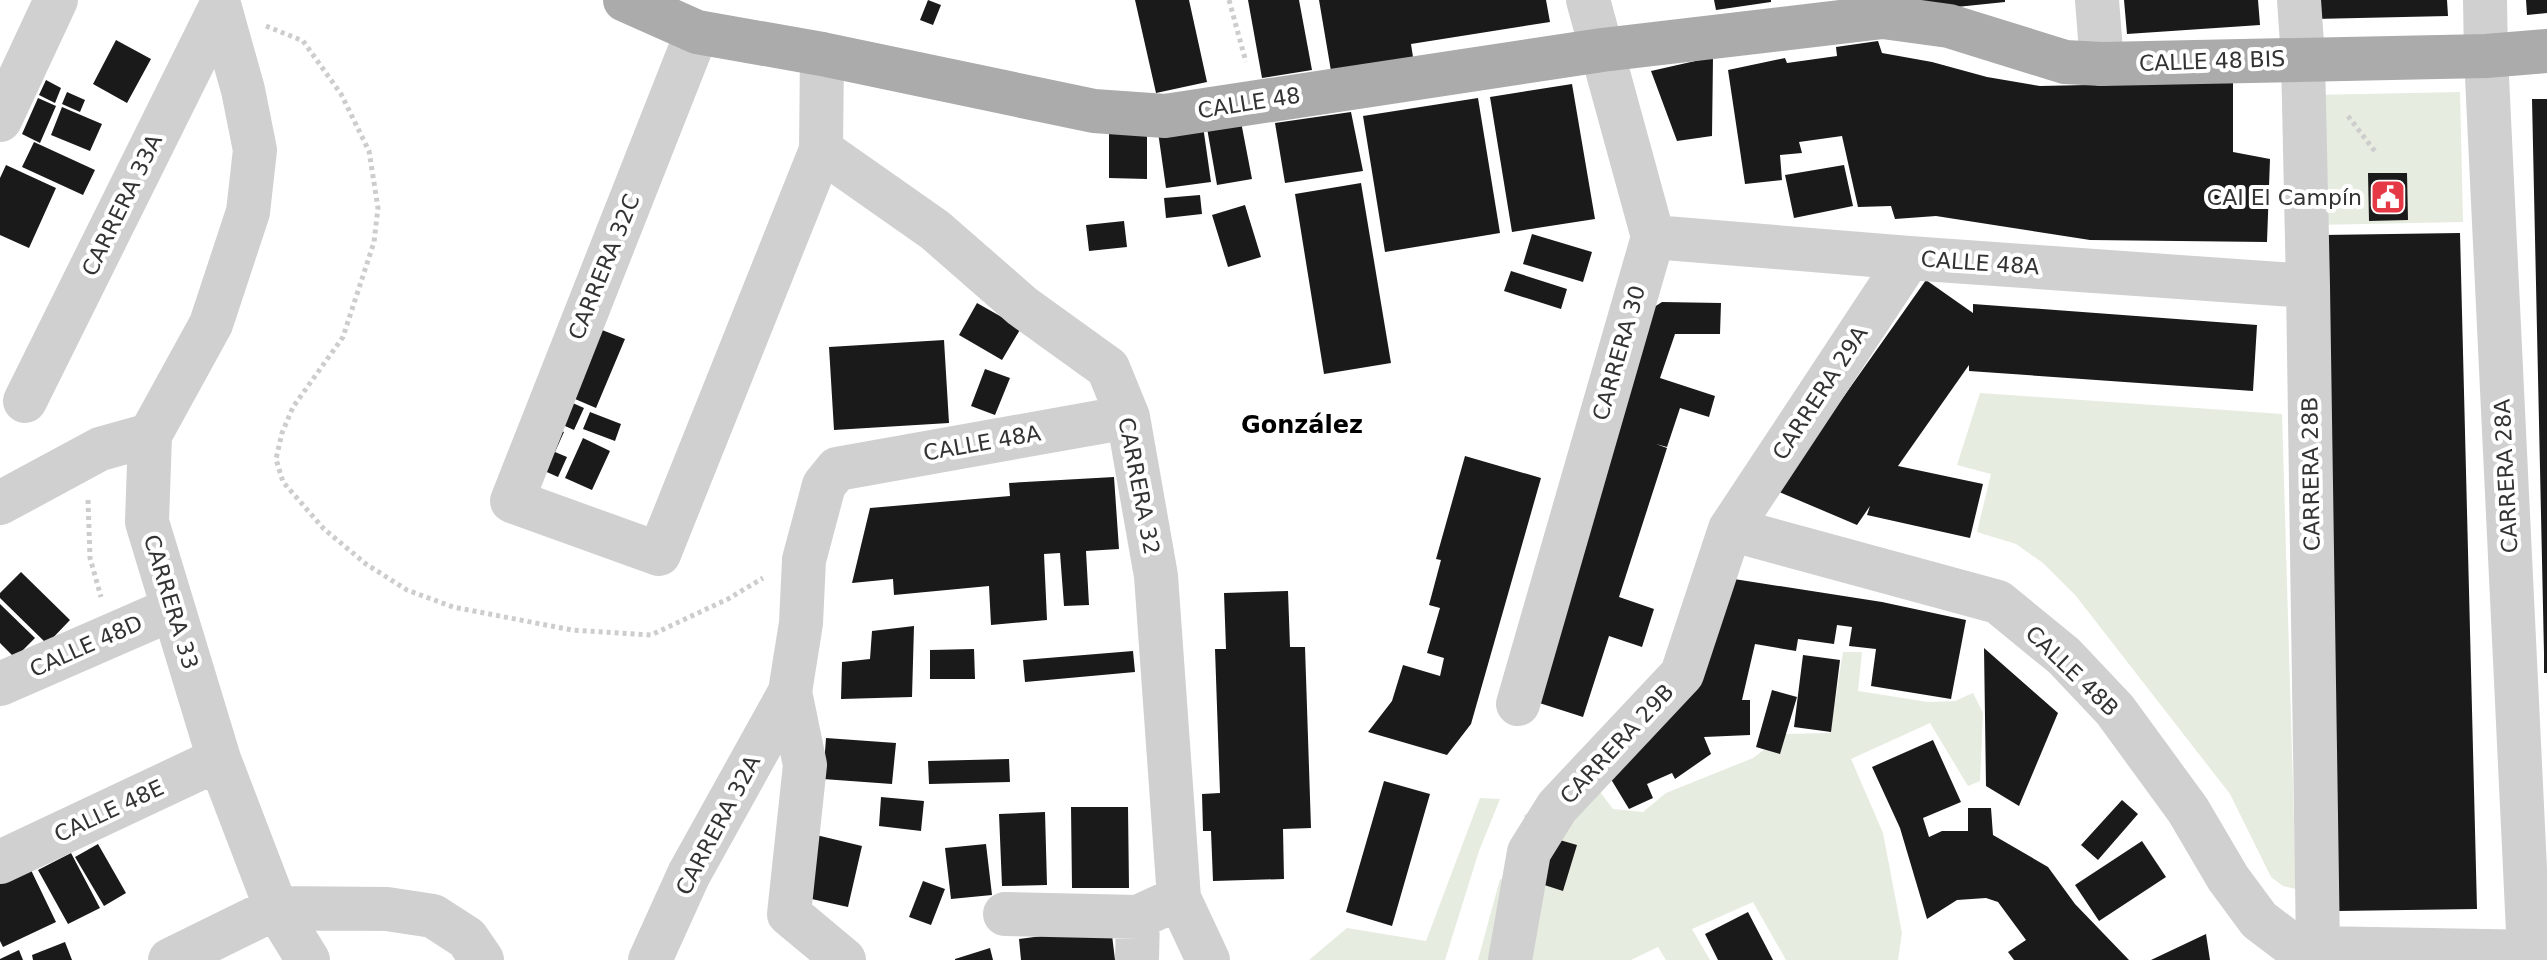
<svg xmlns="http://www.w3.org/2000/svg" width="2547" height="960" viewBox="0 0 2547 960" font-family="'DejaVu Sans',sans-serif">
  <rect width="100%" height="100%" fill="#fff"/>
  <!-- green -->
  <path fill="#e6ecdf" d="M2460 92 2463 222 2314 225 2311 95Z
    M1980 393 2282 414 2296 889 2283 886 2271 877 2230 794 2076 596 2043 563 2016 544 1977 532 1991 474 1957 465Z
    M1843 652H1862L1858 691 1928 702 1955 701 1973 693 1983 713 1980 781 1968 786 1930 723 1851 759 1883 833 1902 933 1898 960H1786L1753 902 1692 929 1710 960H1666L1658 947 1631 960H1478L1500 879 1534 888 1552 831 1523 816 1564 790 1591 780 1613 809 1643 812 1666 793 1753 758 1785 734 1830 733Z
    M1480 798 1500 799 1479 851 1445 960H1309L1347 928 1426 941Z"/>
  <!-- building -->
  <path fill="#1a1a1a" d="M928 0 941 5 933 25 920 20Z
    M1135 0H1189L1207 82 1156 93Z
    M1248 0H1299L1312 70 1262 78Z
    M1319 0H1546L1550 22 1411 44 1413 57 1331 71Z
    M1714 0H1771V2L1716 10Z
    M1917 0H2005V2L1918 11Z
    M2124 0H2258L2260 25 2127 34Z
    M2314 0H2447L2448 16 2314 19Z
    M2526 0H2547V13L2527 15Z
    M116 40 151 59 127 103 93 84Z
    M1878 41 1882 53 1932 62 1987 77 2040 86 2233 82V152L2270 159 2267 242 2090 240 1936 216 1895 219 1891 206 1858 207 1842 136 1799 142 1802 153 1780 155 1782 180 1745 184 1728 70 1785 58 1787 63 1837 56 1836 47Z
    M1713 57 1712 136 1677 141 1651 71Z
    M46 80 61 88 55 103 39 95Z
    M1572 84 1595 219 1512 232 1490 97Z
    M67 92 85 100 80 112 62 104Z
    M38 98 56 106 40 143 22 134Z
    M1478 98 1500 233 1385 252 1363 116Z
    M2532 99H2547V673H2544V653Z
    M62 107 102 124 90 151 51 135Z
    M1351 112 1363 171 1285 183 1275 123Z
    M1109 121H1147V179L1109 178Z
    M1241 122 1252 179 1217 185 1207 128Z
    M1203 126 1211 182 1166 188 1158 132Z
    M34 142 95 170 83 195 22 167Z
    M6 165 56 188 29 248 0 235V178Z
    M1844 165 1853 206 1794 218 1785 175Z
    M2368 173H2407L2408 220 2369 221Z
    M1361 183 1391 363 1324 374 1295 194Z
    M1200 195 1202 214 1166 218 1164 198Z
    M1245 205 1261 257 1228 267 1212 215Z
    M1124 221 1127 247 1089 251 1086 225Z
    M2460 233 2477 909 2337 911 2323 235Z
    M1532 234 1592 252 1583 282 1523 264Z
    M1511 271 1567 289 1561 309 1504 291Z
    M1926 280 1973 313V304L2257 325 2253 391 1969 371V365L1898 466 1983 484 1970 538 1867 515 1870 506 1857 525 1777 491Z
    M1662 302 1721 303 1720 334H1675L1660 378 1715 396 1709 417 1680 408 1667 447 1656 444 1667 448 1619 597 1654 609 1642 647 1609 636 1583 717 1530 700 1651 309Z
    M977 303 1021 328 1002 360 959 335Z
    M597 328 625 339 596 408 568 396Z
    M944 340 949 423 834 430 829 347Z
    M985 369 1010 378 995 415 971 406Z
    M557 396 584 408 574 430 547 418Z
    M590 412 621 424 615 441 583 429Z
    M548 425 564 432 555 452 567 457 558 477 531 465Z
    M583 438 610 451 592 490 565 478Z
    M1465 456 1541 478 1471 724 1447 755 1368 732 1392 701 1403 665 1440 676 1444 658 1427 653 1440 608 1429 605 1441 560 1436 559Z
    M1114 477 1119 549 1086 551 1089 605 1064 606 1060 553 1044 554 1047 620 991 625 989 586 894 595 893 579 852 583 870 508 1010 496 1009 483Z
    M21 572 70 620 47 644 0 598V593Z
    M1734 579 1882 602 1966 620 1951 699 1871 686 1876 649 1849 646 1852 627 1837 625 1834 644 1798 639 1796 651 1755 644 1742 700H1750V735L1704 737 1711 754 1675 779 1672 773 1647 784 1653 798 1629 809 1603 766Z
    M1288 591 1290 647H1305L1311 828 1283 829 1284 879 1213 881 1211 831H1203L1202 794 1220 793 1215 649H1226L1224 593Z
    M0 604 35 638 15 658 0 643Z
    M914 626 912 697 841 699 842 662 870 659 872 631Z
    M1984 648 2058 713 2019 806 1986 786Z
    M974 649 975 679H930V650Z
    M1133 651 1135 672 1025 682 1023 660Z
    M1803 655 1840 660 1831 732 1794 727Z
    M1772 690 1797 697 1780 754 1756 747Z
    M826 738 896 743 892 784 823 779Z
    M1933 740 1961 802 1923 818 1929 837 1942 831H1968V808H1991L1993 835 2048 867 2075 904 2129 960H2014L2008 952 2026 940 1998 902 1986 898 1957 900 1927 919 1900 828 1872 767Z
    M1009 759 1010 782 929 784 928 761Z
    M1384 781 1430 794 1392 926 1346 912Z
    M881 797 924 801 921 831 879 826Z
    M2122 800 2138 814 2098 860 2081 845Z
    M1071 807H1128L1129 888H1072Z
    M1045 812 1047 885 1002 886 999 814Z
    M812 834 862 846 848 907 798 896Z
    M1546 836 1577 845 1563 891 1532 881Z
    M2142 841 2166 877 2099 921 2075 885Z
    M98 844 126 893 104 906 75 857Z
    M986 844 992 895 951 899 945 848Z
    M71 853 100 908 68 924 38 870Z
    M30 868 56 922 3 947 0 941V883Z
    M923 881 945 889 931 925 909 917Z
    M1748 912 1773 960H1718L1705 934Z
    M1111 927 1115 960H1021L1019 939Z
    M2206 934 2210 960H2151Z
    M65 942 72 960H33L32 955Z
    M990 948 993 960H955V959Z
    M19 950 23 960H0V959Z"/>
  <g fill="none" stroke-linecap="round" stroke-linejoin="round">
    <!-- path -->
    <path stroke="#cdcdcd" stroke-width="5" stroke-dasharray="4 4" stroke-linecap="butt" d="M1229 0 1246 62
      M266 26 303 41 341 94 369 151 378 208 374 242 343 337 293 407 282 433 276 459 283 482 324 529 366 564 407 590 453 607 572 630 651 635 728 599 763 578
      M2348 116 2377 154
      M88 500 90 558 101 597"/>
    <!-- minor -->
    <path stroke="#d0d0d0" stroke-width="44" d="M2097 0 2102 64
      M2299 0 2303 58 2308 286 2318 948
      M2485 0 2486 56 2529 952
      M220 8 243 90 255 150 248 212 211 324 150 435 147 522 219 759 276 908 308 960
      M697 32 512 501 659 554 821 150 822 54
      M0 120 56 0
      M821 150 935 230 1022 306 1108 368 1128 417 1156 576 1179 898 1208 960
      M1653 237 1909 258 2308 286
      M25 401 220 8
      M0 503 100 449 150 435
      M1730 529 1998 602 2064 656 2115 710 2188 810 2228 878 2259 920 2288 942 2318 948 2547 952
      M0 684 172 609
      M790 692 805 765 789 914 844 960
      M1518 704 1653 237 1588 0
      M0 862 219 759
      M1005 914 1138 917 1179 898
      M170 960 276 908 387 909 433 916 467 938 482 960
      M650 960 689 874 790 692 801 623 804 560 824 485 837 469 1128 417
      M1137 960 1138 917
      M1510 960 1529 852 1557 807 1682 674 1730 529 1909 258"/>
    <!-- major -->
    <path stroke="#ababab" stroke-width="44" d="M625 0 697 32 822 54 1094 111 1165 116 1602 50 1883 17 1949 26 2065 62 2102 64 2486 56 2547 51"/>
  </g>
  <!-- icons -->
  <defs>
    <symbol id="civic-square" viewBox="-11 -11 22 22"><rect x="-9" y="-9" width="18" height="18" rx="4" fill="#e63946" stroke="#fff"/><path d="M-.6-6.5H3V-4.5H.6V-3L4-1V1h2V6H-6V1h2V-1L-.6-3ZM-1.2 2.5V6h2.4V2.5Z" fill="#fff"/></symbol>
  </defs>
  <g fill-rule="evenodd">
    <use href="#civic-square" x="2368" y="177" width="40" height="40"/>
  </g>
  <g text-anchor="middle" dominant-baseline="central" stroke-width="8" stroke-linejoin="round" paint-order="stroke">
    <!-- street labels -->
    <g font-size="22" fill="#333" stroke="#fff">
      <text transform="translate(2212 61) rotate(-2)">CALLE 48 BIS</text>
      <text transform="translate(1249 103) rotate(-9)">CALLE 48</text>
      <text transform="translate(122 205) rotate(-64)">CARRERA 33A</text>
      <text transform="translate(1980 263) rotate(4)">CALLE 48A</text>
      <text transform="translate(604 267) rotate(-68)">CARRERA 32C</text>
      <text transform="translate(1619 353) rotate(-74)">CARRERA 30</text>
      <text transform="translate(1820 393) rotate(-57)">CARRERA 29A</text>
      <text transform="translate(982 443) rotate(-10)">CALLE 48A</text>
      <text transform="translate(2311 474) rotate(-91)">CARRERA 28B</text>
      <text transform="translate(2506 476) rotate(-93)">CARRERA 28A</text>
      <text transform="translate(1139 486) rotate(79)">CARRERA 32</text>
      <text transform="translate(171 602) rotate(73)">CARRERA 33</text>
      <text transform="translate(86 646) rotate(-24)">CALLE 48D</text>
      <text transform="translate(2072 671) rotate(44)">CALLE 48B</text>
      <text transform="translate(1617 744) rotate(-47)">CARRERA 29B</text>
      <text transform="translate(109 811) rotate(-25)">CALLE 48E</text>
      <text transform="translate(718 825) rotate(-62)">CARRERA 32A</text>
    </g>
    <!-- poi labels -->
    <g font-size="22" fill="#333" stroke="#fff" text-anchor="end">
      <text x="2362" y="197">CAI El Campín</text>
    </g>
    <!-- neighbourhood labels -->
    <g font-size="24" font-weight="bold" fill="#000" stroke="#fff">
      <text x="1302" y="425">González</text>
    </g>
  </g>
</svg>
